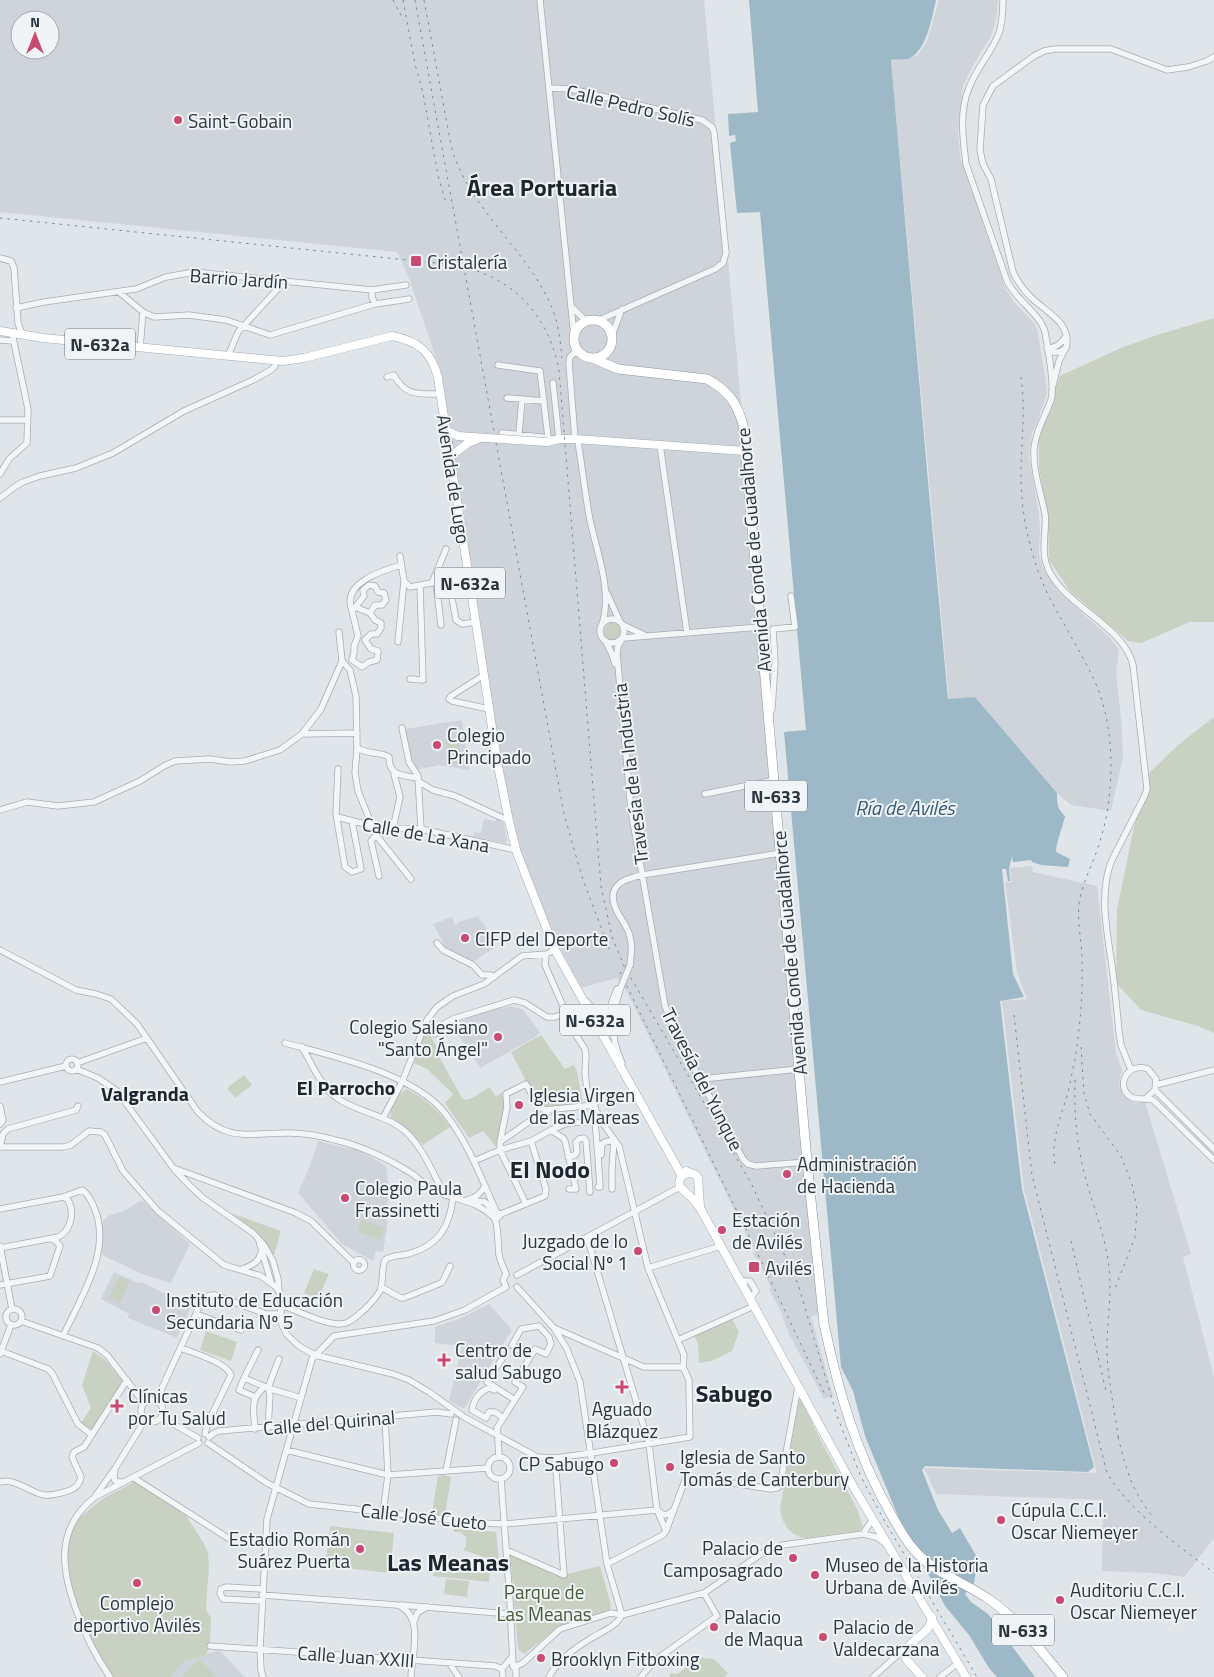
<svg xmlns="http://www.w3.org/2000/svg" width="1214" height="1677" viewBox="0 0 1214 1677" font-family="'Titillium Web',sans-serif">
  <rect width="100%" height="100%" fill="#e0e5e9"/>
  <!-- built -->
  <path fill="#cfd4db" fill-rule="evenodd" d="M0 0H704L825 1314 811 1316 833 1396 824 1399 789 1334 781 1312 769 1289 771 1288 768 1281 753 1253 755 1252 751 1244 627 992 617 978 581 988 553 934 532 885 521 854 504 782 438 364 409 278 397 252 0 212ZM20 20H50V50H20Z
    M939 0H998L996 19 991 36 970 71 963 86 958 130 960 157 1006 290 1015 303 1034 323 1037 329 1045 375 1047 393 1038 420 1032 433 1029 458 1038 508 1040 526 1039 554 1042 566 1058 591 1109 637 1119 650 1116 673 1122 728 1123 758 1111 811 1071 805 1057 793 975 697 949 700 891 60 907 59 918 55 927 41Z
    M462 720 469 770 440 765 415 770 410 761 405 729Z
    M497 817 501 819 500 822 504 823 507 840 506 843 473 837 475 832 481 833 484 819 496 821Z
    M1032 866 1033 872 1097 886 1116 1054 1122 1070 1119 1083 1123 1095 1134 1103 1145 1102 1191 1254 1183 1257 1214 1377V1538L1184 1577 1154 1573 1102 1571 1103 1500 936 1494 924 1468 1097 1473 1024 1189 1002 1001 1027 999 1017 972 1005 882H1011L1010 868Z
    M479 916 480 921H482L485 926 493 948 472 963 445 950 442 940 433 924 452 917 455 925 458 923V922Z
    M512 1006 523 1010 540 1032 537 1036 480 1068 459 1036 457 1037 450 1025 488 1011Z
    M318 1141 361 1151 386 1166 389 1192 385 1217 387 1219V1227L383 1252 376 1251 373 1261 342 1244 298 1193 311 1163Z
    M142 1200 190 1244 171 1283 142 1274 104 1256 102 1252 101 1224 108 1216 124 1211Z
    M114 1272 138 1283 141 1282 166 1294 168 1293 192 1305 177 1338 128 1318 129 1314 101 1299Z
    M489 1304 512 1330 464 1409 449 1401 462 1346 435 1343V1327L459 1319Z
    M219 1650 245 1677H170L184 1662Z"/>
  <!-- green -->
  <path fill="#c9d2c2" d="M1214 318V622H1190L1141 643 1128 641 1070 591 1049 560 1048 525 1039 466V439L1049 404 1060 376 1123 347 1160 334Z
    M604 631a9 9 0 1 1 18 0a9 9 0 1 1-18 0Z
    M1214 717V1033L1198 1026 1141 1010 1116 983 1117 909 1134 827 1150 772 1178 745Z
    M458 738 462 763 450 765 445 739Z
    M427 1034 430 1035 438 1049 436 1051 462 1098 466 1100 470 1099 490 1087 496 1097 502 1092 505 1108 496 1147 483 1131 469 1138 445 1103 453 1094 427 1069 414 1063 424 1035Z
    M541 1035 565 1069 574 1065 577 1071 583 1104 545 1109 539 1106 511 1052Z
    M244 1075 252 1085 235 1098 227 1088Z
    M407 1089C427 1101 436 1107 450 1127L423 1145 407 1129 391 1117C389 1108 398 1092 407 1089Z
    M231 1213 281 1231 274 1255 257 1232Z
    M362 1219 385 1228 380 1240 357 1231Z
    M314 1269 329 1274 318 1299 304 1293Z
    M119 1276 130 1281 120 1303 109 1298Z
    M732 1319 739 1332 732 1351 712 1361 699 1363 698 1344 694 1335Z
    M206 1331 237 1342 231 1361 200 1350Z
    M93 1351 105 1360 122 1380 121 1385 91 1430 81 1423 91 1408 82 1385Z
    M800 1395 817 1433 858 1511 863 1527 859 1531 804 1538C789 1535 782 1523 780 1509Z
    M445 1475 451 1477 445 1514 437 1516 432 1513 438 1476Z
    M136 1481 181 1508 203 1542 208 1553 209 1565 206 1610 211 1618 210 1646 206 1655 184 1662 170 1677H110L81 1624 64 1562 72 1524 102 1499Z
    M330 1526 394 1533 390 1573 325 1566Z
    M454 1528 496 1532 499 1562 463 1550 466 1546V1537L460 1532H454Z
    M510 1554 559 1576 600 1566 611 1605 609 1612 559 1627 524 1654 518 1649Z
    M435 1566 490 1572 489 1582 433 1576Z
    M446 1579 469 1581 467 1597 444 1594Z
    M694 1657 714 1659 728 1673 725 1677H670V1673L677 1674 693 1663Z
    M199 1659 217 1677H181Z"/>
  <!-- water -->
  <path fill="#9db8c7" d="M749 0H936C932 17 926 54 907 59 902 60 896 59 891 60L929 493 948 699 975 697 1057 793C1057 803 1057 809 1065 816 1063 827 1056 842 1056 852L1070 859 1068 867 1041 865 1032 862 1031 860 1013 862 1012 857 1009 868 1010 881H1008L1006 869H1002L1013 974 1024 997 1000 1001 1022 1189 1094 1467 1088 1472 925 1466 922 1470 938 1510 952 1533 960 1528 978 1559 974 1583 965 1594 971 1602 988 1614 1035 1677H997L989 1668 969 1635 945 1606 898 1516 865 1436 853 1391 841 1367 784 732 806 730 760 212 737 213 730 143 736 141 735 135 729 136 728 114 758 112Z"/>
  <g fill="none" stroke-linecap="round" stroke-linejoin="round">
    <defs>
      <path id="minor" d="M540 0 574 336
        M1003 0C1003 10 1002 21 1000 30 994 50 976 68 969 88 959 111 963 140 966 164L1007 281C1016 300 1041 315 1045 332 1048 348 1055 386 1051 400 1045 417 1035 432 1034 450 1033 472 1041 493 1045 514 1047 530 1041 547 1046 563 1058 604 1123 623 1133 665L1147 789 1145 795 1111 862C1099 895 1107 931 1112 966 1115 988 1117 1010 1119 1032L1121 1045 1131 1070
        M549 88 571 89 702 120 712 127 714 132 726 253 723 263 715 269 597 321
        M0 258 11 261 14 268 18 323 22 334
        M372 290V297L375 304
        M119 292 143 312 154 317 189 315 226 320 270 335 375 304 409 299
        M16 308 44 302 136 289 166 277 194 272 372 290 406 285
        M573 308 584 319 590 320
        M612 335 622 309
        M0 340 13 341
        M140 348 143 312
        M1047 348C1055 348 1062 343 1066 336
        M1048 352H1060L1066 348C1072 325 1050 314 1035 301 1026 293 1018 283 1013 272L991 179 983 164 980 150 983 105 993 86 1034 56 1044 51 1055 49H1111L1167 70 1188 67 1207 61 1214 57
        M580 353H574L570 357 569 363 575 439 578 442C582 467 585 491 589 515 596 552 613 588 602 625
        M228 356 238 332 285 281
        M498 365 540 371 548 437
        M387 377 394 375C405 396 418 394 440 394
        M1053 385 1059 361 1065 349
        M507 398 544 401
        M0 420H27
        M502 433 559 439 553 383
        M519 434 522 399
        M660 445 687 633
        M0 474 9 459 27 443 28 409 12 333
        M0 498 16 486 23 482 40 476 76 468 113 453 184 411 253 380 271 370 275 366 276 361
        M400 556 404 581 410 587 436 582 445 583 450 588 456 620 462 624 476 622
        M436 582 441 625
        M432 583 446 549
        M369 585 375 586 378 592 384 593 386 600 382 605H375L370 613 375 620 381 623V628L377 634H371L365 640 371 649 378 651 377 660 369 662 362 667 352 660 354 653V646L358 636 352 611 364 596 363 590Z
        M607 593 620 622
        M355 607 370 613
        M352 611C341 583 381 571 401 565
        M600 631a12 12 0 1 1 24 0a12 12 0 1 1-24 0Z
        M623 625 644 635
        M339 632 342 661 350 670 356 696 357 748 355 773 358 791 376 835 411 879
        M623 638 760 627
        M621 641 618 646 617 654 631 810 665 1006 679 1040 743 1159 748 1164 756 1166 807 1162
        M398 642 404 581
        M606 642 612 654 615 664
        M484 675 451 696 449 699 452 701 489 709
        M410 679 423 680 420 585
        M770 713 772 709 775 663 773 629 795 627 791 596
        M402 728 409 762 418 776 421 829
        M302 734 321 709 342 661
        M357 748C369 755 379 751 389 757 389 776 402 775 418 778
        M338 769 336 814 345 867 352 872 361 869 352 821
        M418 781 433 790 455 796 509 821
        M705 794 774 780
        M0 810 27 802 58 806 94 802 140 781 164 766 175 761 210 759 231 762 245 761 280 750 302 734 357 733
        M337 817 365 824 373 828 421 829 516 850
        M394 824 400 797 394 774 395 772
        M376 835 371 841 379 876
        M437 943 443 950 473 965 482 975H491L494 977
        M0 950 76 990 96 994 111 999 137 1024 198 1112C228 1143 251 1133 289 1133 304 1133 321 1136 335 1140 362 1146 387 1158 411 1173 419 1178 426 1187 435 1191 458 1201 478 1200 496 1220
        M630 965C631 956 633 946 630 937 628 926 620 919 616 909 606 886 623 879 642 875L781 853
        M621 987C611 1018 609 1033 622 1063
        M587 1002C609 1029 608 1009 617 989
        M597 1022 604 1028 608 1027 613 1022
        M435 1034 444 1024 453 1019 514 1000 525 1003 547 1017H555L563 1014
        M285 1043C332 1056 412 1073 444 1112 468 1142 481 1178 497 1213L501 1214
        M302 1047C312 1064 321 1087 337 1098 356 1112 388 1115 406 1132 424 1149 433 1174 445 1195
        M66 1065a6 6 0 1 1 12 0a6 6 0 1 1-12 0Z
        M77 1063 147 1038
        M76 1069 98 1078 117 1091 174 1169 189 1185 203 1198 253 1233 264 1245 273 1261 278 1279 282 1325 287 1335 299 1346 315 1355 393 1374 409 1380 429 1392 464 1417 537 1457 555 1458 592 1453 690 1437 689 1386V1380L683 1367 684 1355 648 1268 619 1146 601 1121 587 1090 585 1073 586 1055 585 1049 564 1017 563 1006 545 965 546 954
        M702 1079 799 1069
        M0 1082 66 1066
        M1156 1085 1214 1070
        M1155 1090 1214 1149
        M1146 1098 1155 1090 1156 1079 1148 1069C1126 1061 1114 1089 1133 1098 1140 1100 1146 1098 1153 1100L1214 1160
        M0 1106 3 1120 0 1124
        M383 1118 402 1082 427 1020 437 1007 453 996 484 984 522 956 546 954 555 950
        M595 1121 598 1156 601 1155 602 1144 605 1142 614 1140 612 1169V1189
        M551 1130 563 1138 565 1141 576 1189H569
        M500 1142 507 1107 506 1094 526 1084 538 1106 545 1110 595 1105
        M0 1147H64L71 1145 89 1131 101 1132 105 1135 123 1171 158 1211 224 1265 261 1276 276 1287 279 1292
        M0 1147 3 1134 8 1129 76 1110 78 1106
        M568 1157 575 1155 577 1152 576 1142 579 1139 584 1138 586 1141 590 1192
        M474 1161 500 1150 531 1141 551 1130 568 1123 601 1121
        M176 1169 296 1213 311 1221 354 1263
        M598 1187H600L598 1156
        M470 1199C477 1197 481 1193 485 1186
        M467 1200 485 1202C500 1216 497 1236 499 1255 500 1261 504 1268 506 1274
        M526 1204 500 1150V1142L527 1123 550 1111
        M0 1209 63 1197 68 1200C75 1212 71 1231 58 1237L0 1248
        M499 1217 501 1214 545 1196 546 1189 531 1141
        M587 1237 649 1444 657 1510 666 1531
        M259 1241 271 1282
        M0 1246 12 1309
        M353.5 1265a5.5 5.5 0 1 1 11 0a5.5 5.5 0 1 1-11 0Z
        M648 1268 721 1246
        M240 1270C250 1266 258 1264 261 1253
        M506 1274 503 1280 506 1287
        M517 1275 680 1187
        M741 1281H750L756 1291 750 1299
        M0 1285 50 1276 60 1246 56 1241 50 1239
        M381 1287 401 1298H404L441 1283 443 1281 450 1266
        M517 1287 554 1328 644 1367H683
        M280 1307H286C301 1312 331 1328 346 1323 354 1320 359 1314 365 1309 371 1303 376 1298 380 1291 384 1281 381 1269 385 1260 392 1255 400 1256 408 1254 438 1246 450 1227 453 1197
        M6 1317a8 8 0 1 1 16 0a8 8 0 1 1-16 0Z
        M196 1314C200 1304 202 1294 215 1295L266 1314H281
        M21 1321 98 1348 107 1355 144 1403
        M554 1328 567 1349 580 1382 607 1564 622 1615
        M63 1336C81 1297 114 1248 93 1205 90 1199 88 1193 82 1190L63 1197
        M678 1340 754 1306
        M181 1348C193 1353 226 1362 231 1375L207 1425 205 1434
        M1 1351 48 1369 52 1373 78 1424 92 1435
        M0 1354 11 1325
        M279 1359 268 1388 301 1398
        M502 1359 487 1382 515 1400
        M244 1378 258 1350
        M494 1390 490 1388C479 1391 474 1399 472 1410L486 1418 489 1412H495L503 1418
        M255 1397 239 1390 244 1378 268 1388 270 1395 268 1428
        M141 1411a11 11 0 1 1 22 0a11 11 0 1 1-22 0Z
        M156 1401 196 1314 241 1330
        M161 1417 198 1438
        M255 1429C254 1412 249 1398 265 1387
        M209 1437 214 1433 219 1431 437 1412 451 1414
        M208 1443 267 1483 309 1504 481 1523 505 1524 657 1510
        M286 1450 388 1475 488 1468
        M499 1456 497 1428 523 1387 515 1382 535 1349 546 1354 551 1344 549 1337 539 1326 521 1329 512 1345 530 1357
        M488 1468a11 11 0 1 1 22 0a11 11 0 1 1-22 0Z
        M115 1469 114 1479 117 1482H123
        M446 1471 456 1420
        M134 1478 228 1538
        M501 1479 510 1602 513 1666
        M0 1482C16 1478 30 1493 45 1495 53 1496 61 1493 68 1491 76 1488 79 1485 81 1477L72 1457 74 1452 84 1447 127 1380
        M96 1495 116 1467 145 1420
        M657 1510 664 1515 668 1514 674 1510
        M383 1513 388 1475 385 1417
        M666 1531 685 1480 700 1478 771 1489 777 1488 780 1486 798 1387
        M863 1534 872 1520
        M506 1550 564 1575 555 1458
        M607 1564 663 1535 666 1531
        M262 1595 397 1605C425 1615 412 1654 411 1677
        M262 1601 223 1599 220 1593 221 1589 226 1587 262 1589
        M401 1605 511 1614
        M414 1622 417 1613 427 1607
        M210 1646 495 1666 502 1669
        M449 1663 459 1677
        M513 1666 516 1670V1677
        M514 1667 523 1663 560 1629 611 1613 622 1615 704 1593 764 1552 783 1545 863 1534 876 1537 886 1544
        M110 1677C96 1657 85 1635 77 1612 61 1570 55 1528 95 1497L199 1443
        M263 1677 261 1670 260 1649 267 1519 312 1359 334 1336 434 1321 465 1310 506 1287
        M503 1677 502 1669 512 1657
        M549 1677C557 1661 575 1648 590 1639 601 1632 616 1627 622 1615
        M641 1677 654 1661 717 1616 704 1593
        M873 1677 901 1652H905
        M940 1677 958 1663"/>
      <path id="major" d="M0 331 43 338 283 361 304 358 392 336C418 341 432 352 438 378L498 766 509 821 517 853 555 950 682 1176
        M447 431 458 436 487 438
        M547 442 559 439H575L745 451
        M451 456 468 443 478 439
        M686 1171 696 1175 698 1178 700 1206
        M689 1173C681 1174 678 1180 680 1187L693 1199 700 1208 853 1486 966 1677
        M922 1677 906 1659 905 1652C911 1638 931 1634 932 1617"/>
      <path id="highway" d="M574 339a19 19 0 1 1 38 0a19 19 0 1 1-38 0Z
        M592 358 618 369 707 379C728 391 736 401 743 424L807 1162 824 1324C838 1390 857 1456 892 1516 900 1530 908 1545 920 1556 939 1575 968 1584 990 1600 1019 1620 1040 1650 1063 1677"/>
    </defs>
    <!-- minor casing -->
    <use href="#minor" stroke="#a6adb3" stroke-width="7"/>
    <!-- major casing -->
    <use href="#major" stroke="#a0abb4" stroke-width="9"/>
    <!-- highway casing -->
    <use href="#highway" stroke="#88959f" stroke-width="10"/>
    <!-- minor -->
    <use href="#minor" stroke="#f3f5f7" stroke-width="5.5"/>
    <!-- major -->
    <use href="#major" stroke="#fff" stroke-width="8"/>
    <!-- highway -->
    <use href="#highway" stroke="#fff" stroke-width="9"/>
    <!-- rail -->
    <path stroke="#7b8792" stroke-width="1" stroke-dasharray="2.5 5" stroke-linecap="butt" d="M393 0 403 19
      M403 0 415 64 423 93 438 175 446 203
      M415 0 564 814 582 877 610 951
      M424 0 451 145C466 205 523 246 549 301 558 319 560 338 562 358
      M0 218 456 265C513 277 548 314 559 370L601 886 612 937 624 966 751 1183 798 1284 837 1416 861 1477 884 1520 977 1677
      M1021 377C1026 410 1021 442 1021 475 1021 498 1024 522 1030 544 1035 564 1042 584 1052 602 1067 631 1085 658 1098 689 1107 712 1111 740 1111 765 1111 793 1107 823 1097 850 1091 869 1082 883 1079 904 1077 923 1082 941 1082 961 1083 993 1080 1027 1075 1059 1072 1072 1070 1086 1066 1099 1059 1122 1051 1142 1055 1166
      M620 972 754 1246 826 1397
      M1014 1015 1032 1175 1107 1473C1133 1515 1176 1543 1214 1573
      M1081 1047 1084 1094 1090 1114 1121 1156 1132 1184 1137 1209 1135 1237 1114 1291
      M1075 1080C1074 1108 1076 1136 1082 1164 1089 1196 1103 1227 1108 1260 1113 1289 1107 1318 1107 1347 1107 1379 1115 1411 1119 1442
      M1071 1241 1106 1391
      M1118 1437C1126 1468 1132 1493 1154 1518"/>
    <defs>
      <path id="minor-bridge" d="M621 987 630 965"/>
      <path id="major-bridge" d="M487 438 547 442"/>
    </defs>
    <!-- minor-bridge casing -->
    <use href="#minor-bridge" stroke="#a6adb3" stroke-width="7" stroke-linecap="butt"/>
    <!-- major-bridge casing -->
    <use href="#major-bridge" stroke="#a0abb4" stroke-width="9" stroke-linecap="butt"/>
    <!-- minor-bridge -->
    <use href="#minor-bridge" stroke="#f3f5f7" stroke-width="5.5"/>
    <!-- major-bridge -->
    <use href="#major-bridge" stroke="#fff" stroke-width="8"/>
  </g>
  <!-- markers -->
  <g fill="#c94a70" stroke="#f0f4f6" stroke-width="2">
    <circle cx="178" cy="120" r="5"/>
    <rect x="410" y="255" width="12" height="12" rx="2.5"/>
    <circle cx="437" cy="745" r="5"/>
    <circle cx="465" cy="938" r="5"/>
    <circle cx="498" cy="1037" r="5"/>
    <circle cx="519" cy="1105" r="5"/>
    <circle cx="787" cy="1174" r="5"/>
    <circle cx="345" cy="1198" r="5"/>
    <circle cx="722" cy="1230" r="5"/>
    <circle cx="638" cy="1251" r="5"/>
    <rect x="748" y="1261" width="12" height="12" rx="2.5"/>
    <circle cx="156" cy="1310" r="5"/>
    <path d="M441.5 1352.5h5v5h5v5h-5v5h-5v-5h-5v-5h5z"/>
    <path d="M619.5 1379.5h5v5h5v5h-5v5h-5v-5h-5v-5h5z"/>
    <path d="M114.5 1398.5h5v5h5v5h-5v5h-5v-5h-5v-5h5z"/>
    <circle cx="614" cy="1463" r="5"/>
    <circle cx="670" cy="1467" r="5"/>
    <circle cx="1001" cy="1520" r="5"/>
    <circle cx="360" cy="1549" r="5"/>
    <circle cx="793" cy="1558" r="5"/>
    <circle cx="815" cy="1575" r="5"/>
    <circle cx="137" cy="1583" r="5"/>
    <circle cx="1060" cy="1600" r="5"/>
    <circle cx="714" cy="1627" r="5"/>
    <circle cx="823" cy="1637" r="5"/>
    <circle cx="541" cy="1658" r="5"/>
  </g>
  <g text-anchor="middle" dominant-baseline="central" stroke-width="4" stroke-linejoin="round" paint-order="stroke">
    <!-- shield labels -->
    <g fill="#f0f4f6" stroke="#656e77" stroke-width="1">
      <rect x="65" y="328.5" width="70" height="31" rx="4"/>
      <rect x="435" y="567.5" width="70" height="31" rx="4"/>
      <rect x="745" y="780.5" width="62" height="31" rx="4"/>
      <rect x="560" y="1004.5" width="70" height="31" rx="4"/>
      <rect x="992" y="1614.5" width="62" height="31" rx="4"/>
    </g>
    <g font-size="18" font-weight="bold" fill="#2a3540">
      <text x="100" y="344">N-632a</text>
      <text x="470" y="583">N-632a</text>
      <text x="776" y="796">N-633</text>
      <text x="595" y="1020">N-632a</text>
      <text x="1023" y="1630">N-633</text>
    </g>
    <!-- street labels -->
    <g font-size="19" fill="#2a3540" stroke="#f0f4f6">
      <text transform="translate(631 105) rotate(13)">Calle Pedro Solís</text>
      <text transform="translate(239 278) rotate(4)">Barrio Jardín</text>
      <text transform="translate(454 479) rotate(81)">Avenida de Lugo</text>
      <text transform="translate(753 550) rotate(-95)">Avenida Conde de Guadalhorce</text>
      <text transform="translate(630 774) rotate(-97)">Travesía de la Industria</text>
      <text transform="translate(426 834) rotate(10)">Calle de La Xana</text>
      <text transform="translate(789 953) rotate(-95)">Avenida Conde de Guadalhorce</text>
      <text transform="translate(703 1079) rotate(63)">Travesía del Yunque</text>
      <text transform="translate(329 1422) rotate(-5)">Calle del Quirinal</text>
      <text transform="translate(424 1516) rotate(6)">Calle José Cueto</text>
      <text transform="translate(356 1656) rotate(4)">Calle Juan XXIII</text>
    </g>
    <!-- poi labels -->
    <g font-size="19" fill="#2a3540" stroke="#f0f4f6" text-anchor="start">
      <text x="188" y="120">Saint-Gobain</text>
      <text x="427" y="261">Cristalería</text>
      <text x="447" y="734">Colegio<tspan x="447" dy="22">Principado</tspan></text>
      <text x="475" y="938">CIFP del Deporte</text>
      <text x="488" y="1026" text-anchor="end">Colegio Salesiano<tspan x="488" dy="22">"Santo Ángel"</tspan></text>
      <text x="529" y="1094">Iglesia Virgen<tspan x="529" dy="22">de las Mareas</tspan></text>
      <text x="797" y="1163">Administración<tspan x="797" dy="22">de Hacienda</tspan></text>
      <text x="355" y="1187">Colegio Paula<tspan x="355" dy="22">Frassinetti</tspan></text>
      <text x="732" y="1219">Estación<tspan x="732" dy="22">de Avilés</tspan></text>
      <text x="628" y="1240" text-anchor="end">Juzgado de lo<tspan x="628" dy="22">Social Nº 1</tspan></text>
      <text x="765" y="1267">Avilés</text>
      <text x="166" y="1299">Instituto de Educación<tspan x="166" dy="22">Secundaria Nº 5</tspan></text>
      <text x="455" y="1349">Centro de<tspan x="455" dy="22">salud Sabugo</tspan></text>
      <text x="128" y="1395">Clínicas<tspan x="128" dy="22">por Tu Salud</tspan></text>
      <text x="622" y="1408" text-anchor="middle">Aguado<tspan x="622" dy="22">Blázquez</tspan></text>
      <text x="680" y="1456">Iglesia de Santo<tspan x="680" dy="22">Tomás de Canterbury</tspan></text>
      <text x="604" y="1463" text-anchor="end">CP Sabugo</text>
      <text x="1011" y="1509">Cúpula C.C.I.<tspan x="1011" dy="22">Oscar Niemeyer</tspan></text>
      <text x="350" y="1538" text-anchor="end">Estadio Román<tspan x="350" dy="22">Suárez Puerta</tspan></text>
      <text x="783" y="1547" text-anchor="end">Palacio de<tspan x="783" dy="22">Camposagrado</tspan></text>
      <text x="825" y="1564">Museo de la Historia<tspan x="825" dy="22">Urbana de Avilés</tspan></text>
      <text x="1070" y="1589">Auditoriu C.C.I.<tspan x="1070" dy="22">Oscar Niemeyer</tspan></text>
      <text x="137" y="1602" text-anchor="middle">Complejo<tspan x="137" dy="22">deportivo Avilés</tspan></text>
      <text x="724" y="1616">Palacio<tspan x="724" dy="22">de Maqua</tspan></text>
      <text x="833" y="1626">Palacio de<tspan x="833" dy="22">Valdecarzana</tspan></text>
      <text x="551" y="1658">Brooklyn Fitboxing</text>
    </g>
    <!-- park labels -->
    <g font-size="19" fill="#435b37" stroke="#f0f4f6">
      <text x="544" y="1591">Parque de<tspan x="544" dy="22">Las Meanas</tspan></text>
    </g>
    <!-- water labels -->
    <g font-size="20" font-style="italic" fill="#355972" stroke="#f0f4f6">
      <text x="905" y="807">Ría de Avilés</text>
    </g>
    <!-- neighbourhood labels -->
    <g font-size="20" font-weight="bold" fill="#1c2630" stroke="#f0f4f6">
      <text x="346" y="1087">El Parrocho</text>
      <text x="145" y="1093">Valgranda</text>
    </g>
    <!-- district labels -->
    <g font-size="24" font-weight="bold" fill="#1c2630" stroke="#f0f4f6">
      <text x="542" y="187">Área Portuaria</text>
      <text x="550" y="1169">El Nodo</text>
      <text x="734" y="1393">Sabugo</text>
      <text x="448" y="1562">Las Meanas</text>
    </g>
  </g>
  <!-- north arrow -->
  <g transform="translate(35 35)"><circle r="24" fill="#f0f4f6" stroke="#a1a8ad"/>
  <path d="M0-4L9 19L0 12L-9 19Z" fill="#c94a70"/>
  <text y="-8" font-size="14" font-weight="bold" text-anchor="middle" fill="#2a3540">N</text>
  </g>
</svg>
